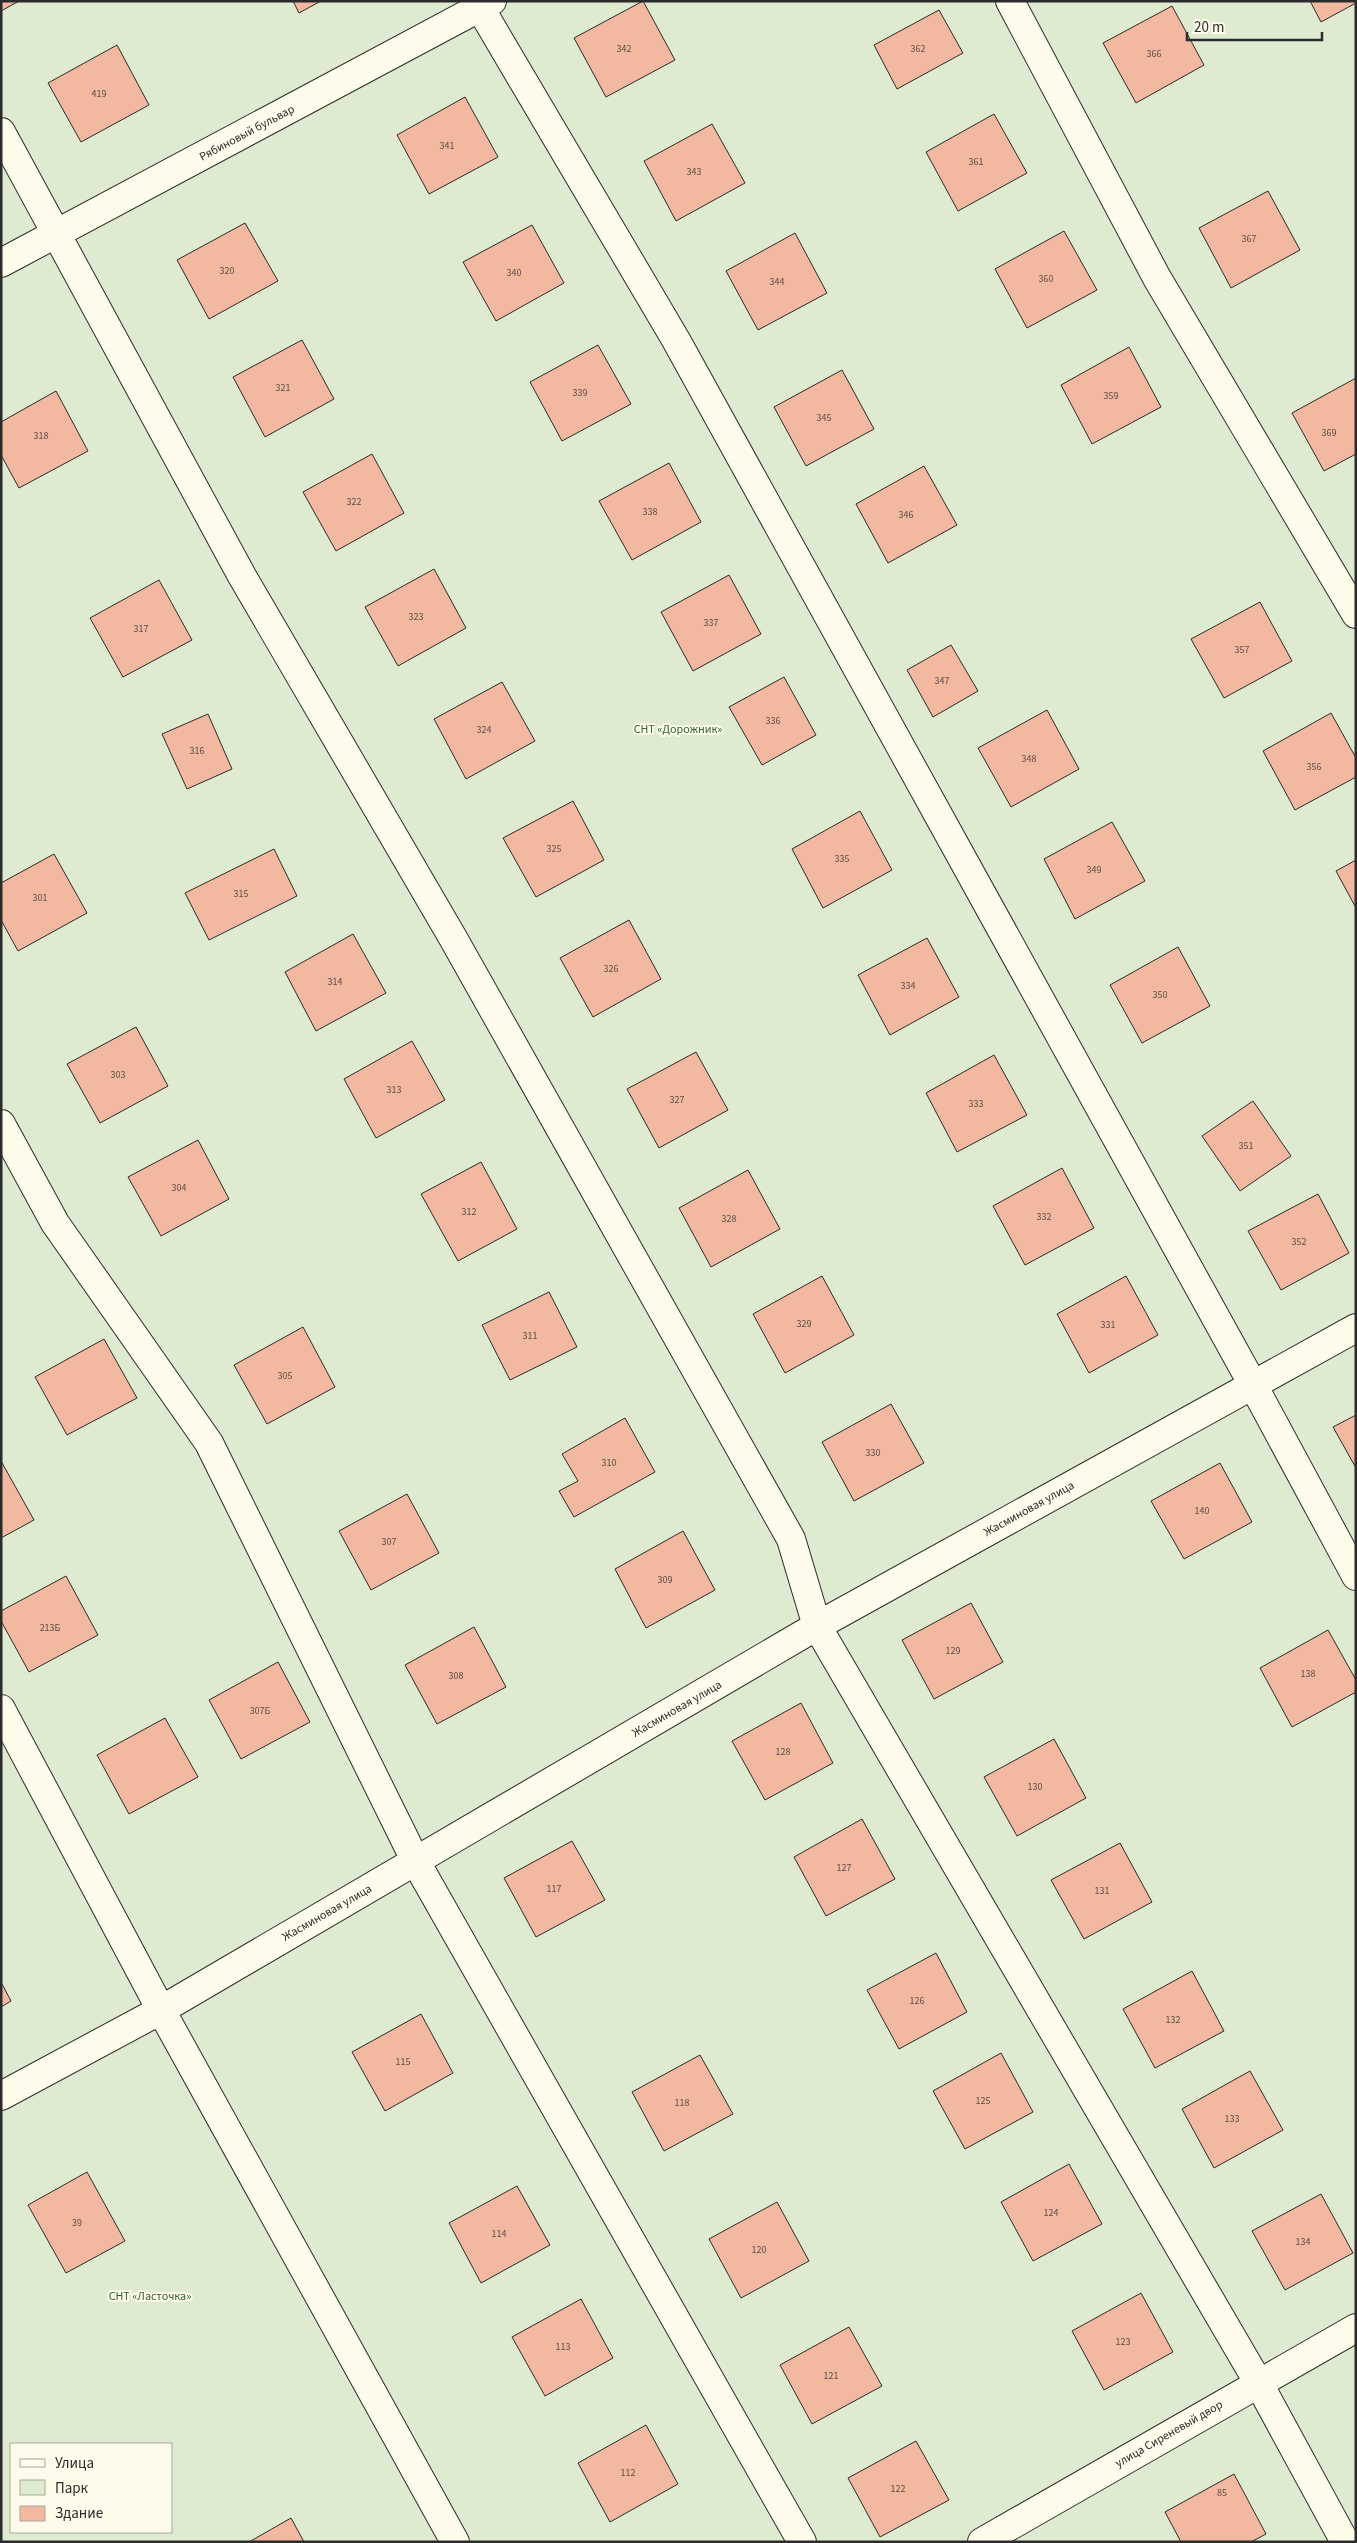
<svg xmlns="http://www.w3.org/2000/svg" width="1357" height="2543" viewBox="0 0 1357 2543" font-family="'Source Sans 3',sans-serif">
  <rect width="100%" height="100%" fill="#fdfbea"/>
  <!-- green -->
  <path fill="#deebd1" stroke="#74746e" fill-rule="evenodd" d="M1 1H1356V2542H1ZM11 2444H171V2532H11Z"/>
  <!-- building -->
  <path fill="#f2b8a0" stroke="#2b2b2b" d="M1 1H19L1 11Z
    M293 1H321L299 13Z
    M643 1 675 60 606 97 574 38Z
    M1310 1H1356V3L1321 22Z
    M1172 6 1204 65 1136 103 1103 43Z
    M939 10 963 53 897 89 874 45Z
    M117 45 149 105 81 142 48 83Z
    M465 97 498 157 429 194 397 135Z
    M994 114 1027 173 958 211 926 152Z
    M712 124 745 183 676 221 644 161Z
    M1268 191 1300 250 1231 288 1199 228Z
    M245 223 278 281 209 319 177 260Z
    M532 225 564 283 496 321 463 262Z
    M1064 231 1097 290 1027 328 995 269Z
    M795 233 827 293 758 330 726 271Z
    M302 340 334 399 265 437 233 377Z
    M598 345 631 404 562 441 530 382Z
    M1129 347 1161 407 1092 444 1061 385Z
    M842 370 874 429 806 466 774 407Z
    M1356 378V454L1324 471 1292 413Z
    M56 391 88 451 19 488 1 455V422Z
    M372 454 404 513 336 551 303 492Z
    M669 463 701 522 632 560 599 501Z
    M924 466 957 525 888 563 856 504Z
    M434 569 466 628 398 666 365 607Z
    M729 575 761 634 693 671 661 612Z
    M159 580 192 640 123 677 90 618Z
    M1260 602 1292 661 1224 698 1191 639Z
    M951 645 978 691 933 717 907 670Z
    M784 677 816 735 762 765 729 707Z
    M502 682 535 741 466 779 434 719Z
    M1047 710 1079 769 1011 807 978 748Z
    M1331 713 1356 758V777L1295 810 1263 751Z
    M208 714 232 769 187 789 162 734Z
    M573 801 604 860 536 897 503 838Z
    M860 811 892 870 823 908 792 849Z
    M1112 822 1145 881 1075 919 1044 859Z
    M274 849 297 896 209 940 185 893Z
    M54 854 87 913 18 951 1 920V883Z
    M1356 860V908L1336 871Z
    M629 920 661 979 593 1017 560 958Z
    M353 934 386 993 316 1031 285 972Z
    M927 938 959 997 890 1035 858 975Z
    M1178 947 1210 1006 1142 1043 1110 985Z
    M136 1027 168 1086 100 1123 67 1064Z
    M412 1041 445 1100 376 1138 344 1079Z
    M696 1052 728 1110 659 1148 627 1089Z
    M994 1055 1027 1115 957 1152 926 1093Z
    M1253 1101 1291 1156 1240 1191 1202 1136Z
    M198 1140 229 1199 161 1236 128 1177Z
    M481 1162 517 1229 458 1261 421 1194Z
    M1062 1168 1094 1228 1025 1265 993 1206Z
    M748 1170 780 1229 711 1267 679 1208Z
    M1318 1194 1349 1253 1281 1290 1248 1231Z
    M822 1276 854 1335 785 1373 753 1314Z
    M1126 1276 1158 1335 1089 1373 1057 1314Z
    M549 1292 577 1347 510 1380 482 1325Z
    M303 1327 335 1387 267 1424 234 1365Z
    M104 1339 137 1398 67 1435 35 1377Z
    M891 1404 924 1463 854 1501 822 1442Z
    M1356 1415V1468L1333 1427Z
    M625 1418 655 1472 574 1517 559 1491 578 1481 562 1454Z
    M1 1461 34 1520 1 1538Z
    M1220 1463 1252 1522 1184 1559 1151 1501Z
    M407 1494 439 1553 371 1590 339 1531Z
    M683 1531 715 1590 646 1628 615 1569Z
    M66 1576 98 1635 29 1672 1 1621V1611Z
    M971 1603 1003 1662 934 1699 902 1640Z
    M474 1627 506 1687 437 1724 405 1665Z
    M1328 1630 1356 1680V1692L1292 1727 1260 1668Z
    M278 1662 310 1722 241 1759 209 1700Z
    M801 1703 833 1763 765 1800 732 1741Z
    M165 1718 198 1777 129 1814 97 1755Z
    M1054 1739 1086 1798 1017 1836 984 1777Z
    M862 1819 895 1879 826 1916 794 1857Z
    M572 1841 605 1900 536 1937 504 1878Z
    M1120 1843 1152 1902 1084 1939 1051 1880Z
    M936 1953 967 2012 899 2049 867 1990Z
    M1192 1971 1224 2031 1155 2068 1123 2009Z
    M1 1982 11 2001 1 2007Z
    M421 2014 453 2073 385 2111 352 2052Z
    M1001 2053 1033 2112 965 2149 933 2091Z
    M700 2055 733 2114 664 2151 632 2092Z
    M1250 2071 1283 2130 1214 2168 1182 2109Z
    M1069 2164 1102 2224 1033 2261 1001 2202Z
    M87 2172 125 2241 66 2273 28 2205Z
    M517 2186 550 2245 481 2283 449 2223Z
    M1321 2194 1353 2253 1285 2290 1252 2231Z
    M777 2202 809 2261 741 2298 709 2239Z
    M1141 2293 1173 2352 1104 2390 1072 2331Z
    M581 2299 613 2358 545 2396 512 2337Z
    M849 2327 882 2386 812 2424 780 2365Z
    M646 2425 678 2484 610 2522 578 2463Z
    M916 2441 949 2500 880 2537 848 2478Z
    M1234 2474 1266 2534 1251 2542H1181L1165 2512Z
    M291 2518 304 2542H249Z"/>
  <g fill="none" stroke-linecap="round" stroke-linejoin="round">
    <defs>
      <path id="minor" d="M476 1 676 340 1253 1385 1356 1576
        M1010 1 1157 278 1356 614
        M1 132 242 576 453 938 791 1539 817 1626 1258 2382 1345 2542
        M1 263 492 1
        M1 1124 55 1223 209 1443 416 1862 802 2542
        M1 1709 161 2010 455 2542
        M1 2096 161 2010 817 1626 1356 1328
        M982 2542 1356 2328"/>
    </defs>
    <!-- minor casing -->
    <use href="#minor" stroke="#2b2b2b" stroke-width="30"/>
    <!-- minor -->
    <use href="#minor" stroke="#fdfbea" stroke-width="28"/>
  </g>
  <g text-anchor="middle" dominant-baseline="central" stroke-width="4" stroke-linejoin="round" paint-order="stroke">
    <!-- number labels -->
    <g font-size="10" fill="#5d4e48">
      <text x="624" y="49">342</text>
      <text x="918" y="49">362</text>
      <text x="1154" y="54">366</text>
      <text x="99" y="94">419</text>
      <text x="447" y="146">341</text>
      <text x="976" y="162">361</text>
      <text x="694" y="172">343</text>
      <text x="1249" y="239">367</text>
      <text x="227" y="271">320</text>
      <text x="514" y="273">340</text>
      <text x="1046" y="279">360</text>
      <text x="777" y="282">344</text>
      <text x="283" y="388">321</text>
      <text x="580" y="393">339</text>
      <text x="1111" y="396">359</text>
      <text x="824" y="418">345</text>
      <text x="1329" y="433">369</text>
      <text x="41" y="436">318</text>
      <text x="354" y="502">322</text>
      <text x="650" y="512">338</text>
      <text x="906" y="515">346</text>
      <text x="416" y="617">323</text>
      <text x="711" y="623">337</text>
      <text x="141" y="629">317</text>
      <text x="1242" y="650">357</text>
      <text x="942" y="681">347</text>
      <text x="773" y="721">336</text>
      <text x="484" y="730">324</text>
      <text x="197" y="751">316</text>
      <text x="1029" y="759">348</text>
      <text x="1314" y="767">356</text>
      <text x="554" y="849">325</text>
      <text x="842" y="859">335</text>
      <text x="1094" y="870">349</text>
      <text x="241" y="894">315</text>
      <text x="40" y="898">301</text>
      <text x="611" y="969">326</text>
      <text x="335" y="982">314</text>
      <text x="908" y="986">334</text>
      <text x="1160" y="995">350</text>
      <text x="118" y="1075">303</text>
      <text x="394" y="1090">313</text>
      <text x="677" y="1100">327</text>
      <text x="976" y="1104">333</text>
      <text x="1246" y="1146">351</text>
      <text x="179" y="1188">304</text>
      <text x="469" y="1212">312</text>
      <text x="1044" y="1217">332</text>
      <text x="729" y="1219">328</text>
      <text x="1299" y="1242">352</text>
      <text x="804" y="1324">329</text>
      <text x="1108" y="1325">331</text>
      <text x="530" y="1336">311</text>
      <text x="285" y="1376">305</text>
      <text x="873" y="1453">330</text>
      <text x="609" y="1463">310</text>
      <text x="1202" y="1511">140</text>
      <text x="389" y="1542">307</text>
      <text x="665" y="1580">309</text>
      <text x="50" y="1628">213Б</text>
      <text x="953" y="1651">129</text>
      <text x="1308" y="1674">138</text>
      <text x="456" y="1676">308</text>
      <text x="260" y="1711">307Б</text>
      <text x="783" y="1752">128</text>
      <text x="1035" y="1787">130</text>
      <text x="844" y="1868">127</text>
      <text x="554" y="1889">117</text>
      <text x="1102" y="1891">131</text>
      <text x="917" y="2001">126</text>
      <text x="1173" y="2020">132</text>
      <text x="403" y="2062">115</text>
      <text x="983" y="2101">125</text>
      <text x="682" y="2103">118</text>
      <text x="1232" y="2119">133</text>
      <text x="1051" y="2213">124</text>
      <text x="77" y="2223">39</text>
      <text x="499" y="2234">114</text>
      <text x="1303" y="2242">134</text>
      <text x="759" y="2250">120</text>
      <text x="1123" y="2342">123</text>
      <text x="563" y="2347">113</text>
      <text x="831" y="2376">121</text>
      <text x="628" y="2473">112</text>
      <text x="898" y="2489">122</text>
      <text x="1222" y="2493">85</text>
    </g>
    <!-- street labels -->
    <g font-size="12" fill="#2b2b2b" stroke="#fdfbea">
      <text transform="translate(247 133) rotate(-28)">Рябиновый бульвар</text>
      <text transform="translate(1029 1509) rotate(-29)">Жасминовая улица</text>
      <text transform="translate(677 1709) rotate(-30)">Жасминовая улица</text>
      <text transform="translate(327 1913) rotate(-30)">Жасминовая улица</text>
      <text transform="translate(1169 2434) rotate(-30)">улица Сиреневый двор</text>
    </g>
    <!-- park labels -->
    <g font-size="12" fill="#34623c" stroke="#fdfbea">
      <text x="678" y="729">СНТ «Дорожник»</text>
      <text x="150" y="2296">СНТ «Ласточка»</text>
    </g>
  </g>
  <!-- border -->
  <rect width="1357" height="2543" fill="none" stroke="#2b2b2b" stroke-width="5"/>
  <!-- legend -->
  <rect x="10" y="2443" width="162" height="90" fill="#fdfbea" stroke="#a9a89e"/>
  <rect x="20" y="2459" width="25" height="8" fill="#fdfbea" stroke="#a9a89e"/>
  <text x="55" y="2468" font-size="15" fill="#2b2b2b">Улица</text>
  <rect x="20" y="2480" width="25" height="15" fill="#deebd1" stroke="#a9a89e"/>
  <text x="55" y="2493" font-size="15" fill="#2b2b2b">Парк</text>
  <rect x="20" y="2506" width="25" height="15" fill="#f2b8a0" stroke="#a9a89e"/>
  <text x="55" y="2518" font-size="15" fill="#2b2b2b">Здание</text>
  <!-- scale -->
  <path d="M1187 32v8h135v-8" fill="none" stroke="#2b2b2b" stroke-width="2.5"/>
  <text x="1194" y="32" font-size="15" fill="#2b2b2b" stroke="#fdfbea" stroke-width="4" paint-order="stroke">20 m</text>
</svg>
